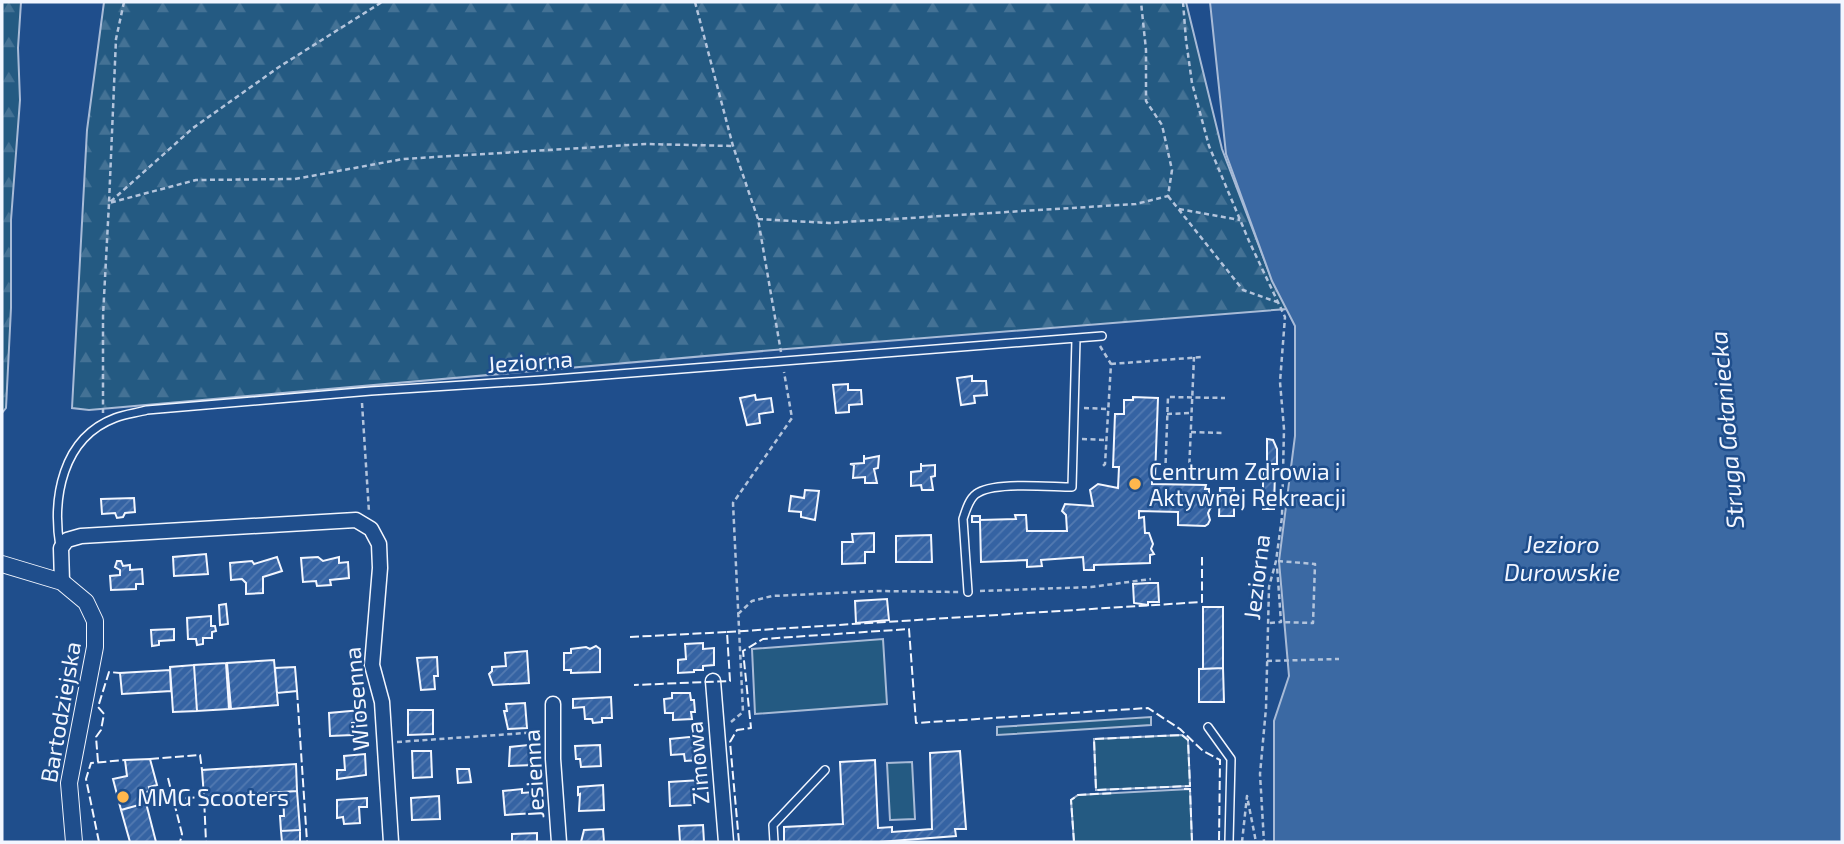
<svg xmlns="http://www.w3.org/2000/svg" width="1844" height="844" viewBox="0 0 1844 844" font-family="'Exo 2',sans-serif">
  <defs>
    <pattern id="forest-firs" width="22" height="20" patternUnits="userSpaceOnUse" patternTransform="scale(1.75)"><rect width="22" height="20" fill="#245a82"/><path d="M5 1l3.5 6h-7zM16 11l3.5 6h-7z" fill="#447295"/></pattern>
    <pattern id="building-hatch" width="6" height="6" patternUnits="userSpaceOnUse" patternTransform="scale(1.75)"><rect width="6" height="6" fill="#3563a3"/><path d="M-1 1l2-2M0 6l6-6M5 7l2-2" fill="none" stroke="#537ab1"/></pattern>
  </defs>
  <rect width="100%" height="100%" fill="#1f4e8c"/>
  <!-- forest -->
  <path fill="url(#forest-firs)" stroke="#a8bbd7" stroke-width="2" d="M2 2H21L18 48 20 100 11 220V308L6 408 2 413Z
    M104 2H1186L1222 149 1272 280 1287 309 774 350 89 410 72 408 87 130Z"/>
  <!-- park -->
  <path fill="#245a82" stroke="#a8bbd7" stroke-width="2" d="M883 639 887 704 755 714 752 649Z
    M1151 717V725L997 735V727Z
    M1182 735 1188 740 1190 786 1096 790 1094 739Z
    M912 762 915 819 890 820 887 763Z
    M1190 789 1192 842H1074L1071 800 1078 795Z"/>
  <!-- water -->
  <path fill="#3b69a3" stroke="#a8bbd7" stroke-width="2" d="M1210 2H1842V842H1274V721L1289 676 1279 561 1295 436V326L1272 281 1226 154Z"/>
  <!-- building -->
  <path fill="url(#building-hatch)" stroke="#f2f6ff" stroke-width="2" d="M972 376V381H986L987 395 974 396 975 403 961 405 957 378Z
    M848 384V390H861L862 404 849 405V412L836 413 833 385Z
    M755 395 756 400 771 398 773 412 759 414 760 423 747 425 740 398Z
    M1133 397 1158 398 1155 477H1152V484L1206 485 1205 489H1209V494L1212 497 1209 504 1211 507 1208 513 1210 520 1208 524 1205 526 1178 525V512L1139 511V518L1144 517 1145 533H1149L1153 544 1151 549 1154 554 1150 555V563L1094 565V570H1084L1083 557 1041 560 1042 566 1027 567V560L981 562 980 522H972V516H980V520L1016 519 1015 515H1026L1027 531H1067L1066 515 1062 511 1065 504 1093 506 1090 490 1098 484 1118 488 1119 467H1113L1115 414H1124V400H1133Z
    M1267 439 1273 440 1277 449V464H1267Z
    M864 455V459L879 456 878 468 874 469 877 483H865V477L853 478 854 465 850 464 864 463Z
    M921 463V466L935 465V476L931 477 933 490H922L921 485 911 486V472L921 471Z
    M1263 471H1275L1274 509H1263Z
    M1220 488H1234V516H1219Z
    M805 490 819 491 815 520 801 517V512L789 511 791 496 804 498Z
    M134 498 135 512 125 513 123 517 117 518 115 513 102 514 101 499Z
    M874 533V552H865V563L842 564V542H853L852 534Z
    M931 535 932 562H896V536Z
    M206 554 208 574 174 576 173 557Z
    M277 557 282 571 263 577V593L246 594V583L242 579 231 580 230 563 252 561 254 564Z
    M318 557 323 561 339 557V563L348 562 349 578 330 580 331 585 317 586 316 581 303 582 301 558Z
    M117 561H121L123 566 130 565V570L142 569 143 584H136V589L111 590 110 576 120 575V570L115 567Z
    M1149 583H1158L1159 602H1148V605L1134 603 1133 584Z
    M887 599 889 620 856 623 855 601Z
    M226 604 228 624 220 625 219 605Z
    M1203 607H1223V668L1203 669Z
    M211 616V626H215L216 631 212 632V638H203V644L197 645 196 639H188L187 618Z
    M174 629V640L159 641V645L152 646 151 630Z
    M703 643V649L714 648V665L703 666V670H694V672L678 673V660L686 659 685 644Z
    M596 646 600 649V672L571 673V670H564V653H571V649L586 647 590 649Z
    M527 651 529 683 493 685 489 674 492 671V667L506 666 505 653Z
    M437 657 438 676H434L435 689 421 690 417 658Z
    M274 660 278 705 231 709 227 663Z
    M226 663 229 709 197 711 194 665Z
    M194 665 197 711 173 712 170 667Z
    M295 667 297 691 277 693 275 668Z
    M1223 668 1224 702H1199V669Z
    M170 670 171 691 122 694 120 673Z
    M672 693H690L691 700H694L695 712H691L692 719 673 720V713H665L664 699 672 698Z
    M611 697 612 718H602V722L593 723 592 719H585L584 707 573 708V699Z
    M525 703 527 728 508 729 504 711H507L506 704Z
    M361 710 362 722 352 723 353 735 330 736 329 713Z
    M408 710H433V734L408 735Z
    M699 736 700 760 685 761 684 754 671 755 670 739Z
    M528 745V749H532L533 765 509 766 510 747Z
    M600 745 601 766 581 767 580 759H576L575 746Z
    M412 751H431L432 777 413 778Z
    M960 751 966 829H955L956 836 879 842H784V827L843 824 840 762 875 760 878 828 892 827V832L932 829 930 753Z
    M365 754 366 775 337 779V770H345L344 756Z
    M150 759 157 785 149 787 150 791 143 793 146 803 121 810 113 779 127 776 125 760Z
    M296 764 297 791 204 797 202 770Z
    M457 769H469L471 782 458 783Z
    M701 780 702 789 692 790V805L670 806 669 782Z
    M603 785 604 810 579 811 580 794 578 795V787Z
    M522 789V793L534 792 535 813 505 815 503 791Z
    M297 791 300 830 281 831 280 816H284L283 792Z
    M439 796 440 819 412 820 411 798Z
    M367 798V807H359L360 823 344 824 343 817 337 818V800Z
    M146 803 156 842H130L121 810Z
    M703 825 704 842H680L679 826Z
    M603 829 604 842H581L584 830Z
    M300 830V842H282L281 831Z
    M537 833V842H512V834Z"/>
  <g fill="none" stroke-linecap="round" stroke-linejoin="round">
    <defs>
      <path id="service" d="M60 547C52 498 62 438 115 418 125 414 136 413 147 410L371 391 542 380 1102 336
        M968 592 963 519C966 510 969 499 976 494 993 481 1050 487 1072 487L1076 339
        M1208 727 1231 759 1229 842
        M774 842 773 825 825 770"/>
      <path id="minor" d="M62 582 61 548 67 540 81 536 356 520 371 529 379 544 380 568 372 665 382 702 391 842
        M713 681 726 842
        M553 704V759L559 842"/>
      <path id="tertiary" d="M2 564 62 582 86 602 95 621V647L69 783 74 842"/>
    </defs>
    <!-- service casing -->
    <use href="#service" stroke="#f2f6ff" stroke-width="10"/>
    <!-- minor casing -->
    <use href="#minor" stroke="#f2f6ff" stroke-width="17"/>
    <!-- tertiary casing -->
    <use href="#tertiary" stroke="#f2f6ff" stroke-width="18"/>
    <!-- path -->
    <path stroke="#b3c4dc" stroke-width="2.5" stroke-dasharray="5 3.5" stroke-linecap="butt" d="M124 2 116 39 109 203 196 180 295 179 403 159 646 144 733 146
      M695 2 733 146 758 219 781 352
      M1183 2 1186 40 1192 83 1209 146 1249 241 1285 317 1280 382 1284 429 1282 517 1276 561 1269 587 1266 708 1260 774 1264 842
      M1168 196 1243 290 1277 302
      M1179 209 1240 220
      M758 219 829 223 1136 204 1168 196 1172 170 1162 125 1146 101V50L1141 2
      M1100 346 1111 364 1105 464 1101 468
      M1111 364 1202 357
      M362 403 369 512
      M1084 408 1109 409
      M103 413V316L109 203 193 128 279 67 382 2
      M1167 414 1192 413
      M1191 432 1222 433
      M1082 439 1107 440
      M1189 472 1194 357
      M1165 480 1168 397 1225 398
      M1278 561 1315 564 1313 623 1281 622
      M980 591 1091 587 1151 579
      M738 614 752 601 772 596 877 591 959 592
      M1270 623 1281 622 1277 566
      M1267 661 1339 659
      M731 722 743 712 733 503 792 418 784 372
      M397 742 540 732
      M1242 842 1247 796 1256 842"/>
    <!-- service -->
    <use href="#service" stroke="#1f4e8c" stroke-width="7"/>
    <!-- minor -->
    <use href="#minor" stroke="#1f4e8c" stroke-width="14"/>
    <!-- tertiary -->
    <use href="#tertiary" stroke="#1f4e8c" stroke-width="16"/>
    <!-- fence -->
    <path stroke="#f2f6ff" stroke-width="2" stroke-dasharray="9 3.5" stroke-linecap="butt" d="M727 632 1202 602V557
      M630 637 727 632 730 681 634 685
      M297 691 307 842
      M1182 735 1188 740 1190 786 1096 790 1094 739Z
      M150 759 200 755 202 770
      M98 762 96 737 101 730 104 714 98 707 109 672 120 673
      M168 778 182 834 180 842
      M1184 789H1190L1192 842
      M173 799 204 797 206 842
      M99 842 86 779 91 763 125 760
      M739 842 730 742 737 730 751 728 743 651 763 639 909 629 916 723 1148 708 1180 729 1203 751 1220 760 1219 842
      M1074 842 1071 800 1078 795 1114 793"/>
  </g>
  <!-- markers -->
  <g fill="#ffb74d" stroke="#1f4e8c" stroke-width="2.5">
    <circle cx="1135" cy="484" r="7"/>
    <circle cx="123" cy="797" r="7"/>
  </g>
  <g text-anchor="middle" dominant-baseline="central" stroke-width="5" stroke-linejoin="round" paint-order="stroke">
    <!-- street labels -->
    <g font-size="23" fill="#f2f6ff" stroke="#1f4e8c">
      <text transform="translate(530 361) rotate(-4)">Jeziorna</text>
      <text transform="translate(1256 577) rotate(-83)">Jeziorna</text>
      <text transform="translate(356 699) rotate(-95)">Wiosenna</text>
      <text transform="translate(60 712) rotate(-80)">Bartodziejska</text>
      <text transform="translate(697 763) rotate(-95)">Zimowa</text>
      <text transform="translate(533 774) rotate(-93)">Jesienna</text>
    </g>
    <!-- poi labels -->
    <g font-size="23" fill="#f2f6ff" stroke="#1f4e8c" text-anchor="start">
      <text x="1149" y="471">Centrum Zdrowia i<tspan x="1149" dy="26">Aktywnej Rekreacji</tspan></text>
      <text x="137" y="797">MMG Scooters</text>
    </g>
    <!-- water labels -->
    <g font-size="24" font-style="italic" fill="#f2f6ff" stroke="#1f4e8c">
      <text transform="translate(1726 430) rotate(-95)">Struga Gołaniecka</text>
      <text x="1562" y="543">Jezioro<tspan x="1562" dy="28">Durowskie</tspan></text>
    </g>
  </g>
  <!-- border -->
  <rect width="1844" height="844" fill="none" stroke="#f2f6ff" stroke-width="7"/>
</svg>
